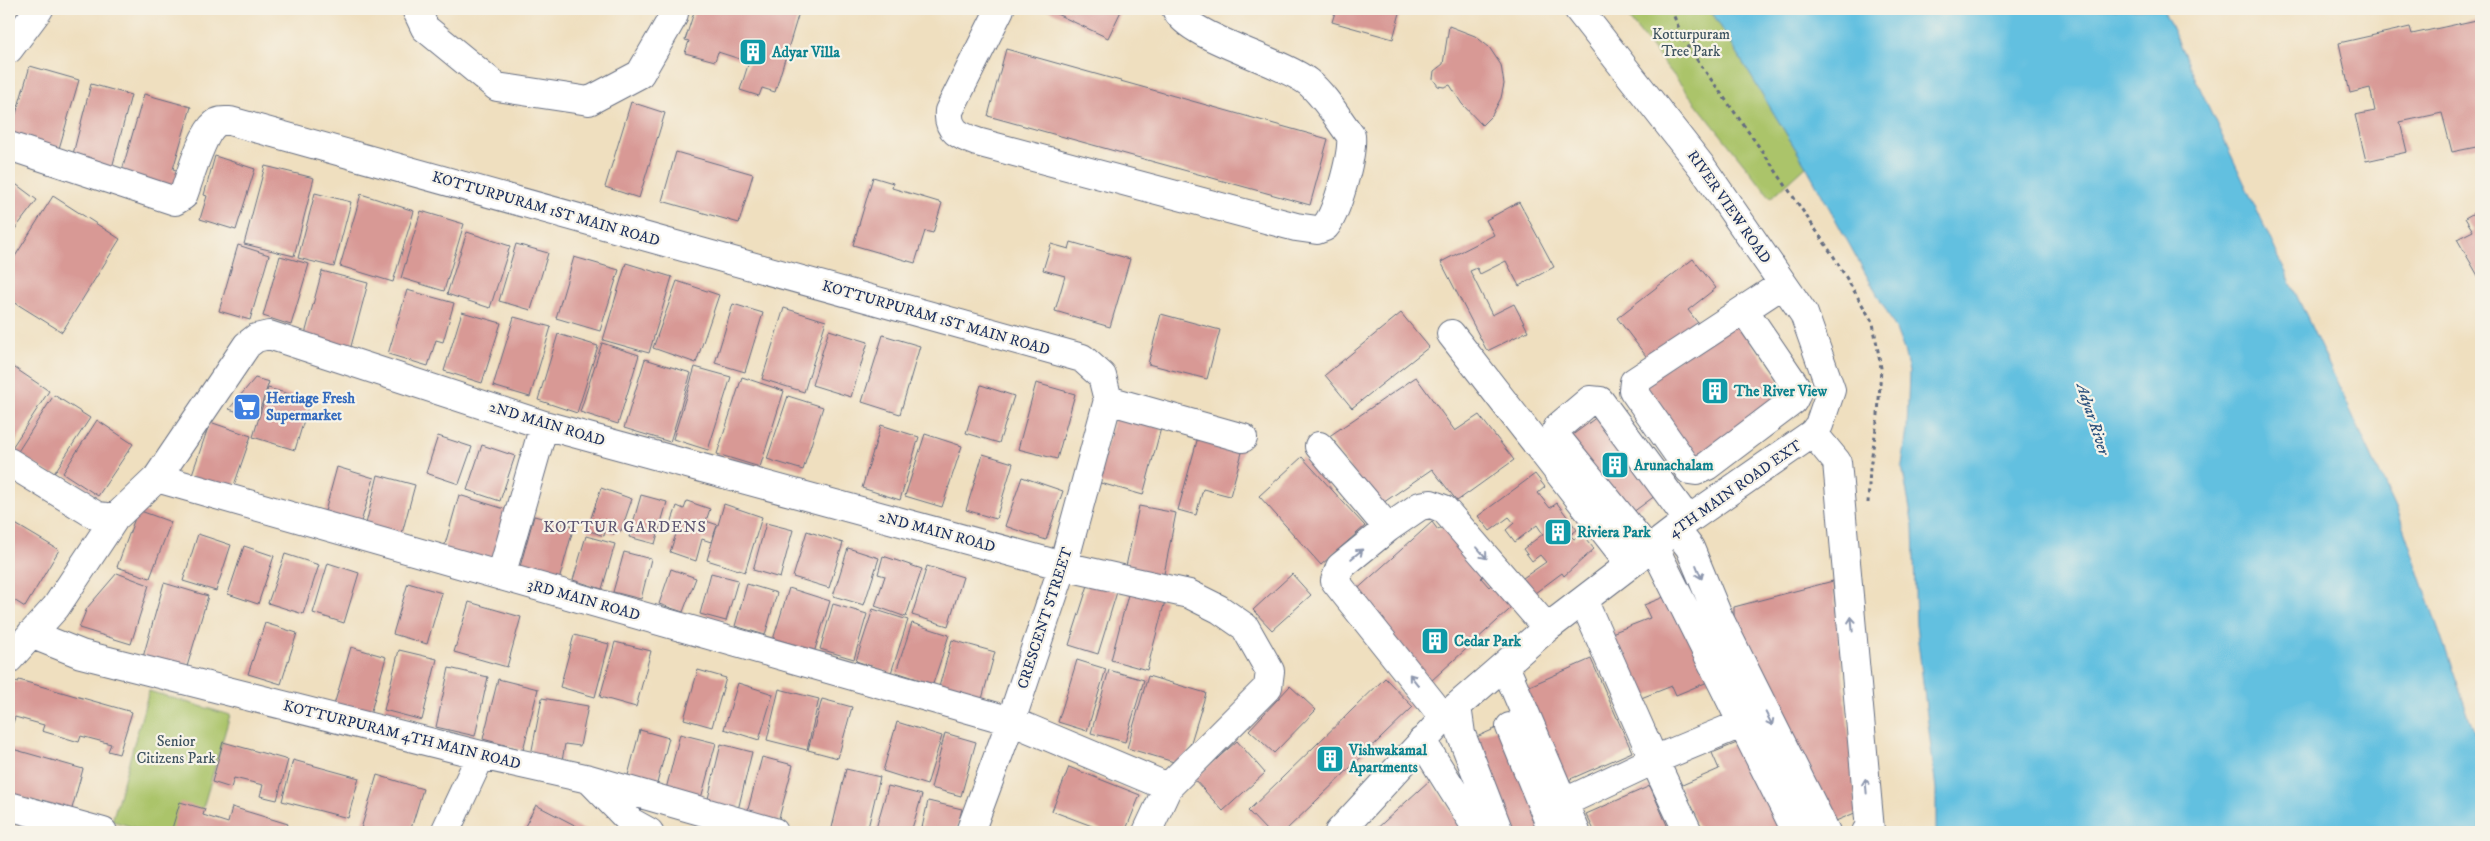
<svg xmlns="http://www.w3.org/2000/svg" width="2490" height="841" viewBox="0 0 2490 841" font-family="'IM FELL DW Pica',serif">
  <rect width="100%" height="100%" fill="#f7f3e8"/>
  <filter id="ink" filterUnits="userSpaceOnUse"><feTurbulence type="fractalNoise" baseFrequency=".02" numOctaves="2"/><feDisplacementMap in="SourceGraphic" scale="10" xChannelSelector="R" yChannelSelector="G"/><feConvolveMatrix kernelMatrix="1 2 1 2 8 2 1 2 1" color-interpolation-filters="sRGB"/></filter>
  <filter id="wash" filterUnits="userSpaceOnUse"><feTurbulence type="fractalNoise" baseFrequency=".0096" numOctaves="4" result="noise"/><feDisplacementMap in="SourceGraphic" scale="20" xChannelSelector="R" yChannelSelector="G"/><feGaussianBlur stdDeviation="1.12" result="paint"/><feColorMatrix in="noise" values="0 0 0 0 0 0 0 0 0 0 0 0 0 0 0 0 0 1.4 0 .05"/><feComposite in="paint" operator="in"/></filter>
  <g filter="url(#wash)">
    <rect width="100%" height="100%" fill="#efdfbf"/>
    <!-- green -->
    <path fill="#abc46a" stroke="#637a64" d="M1621 9H1710L1806 166 1771 198Z
      M149 691 230 715 196 832H150L112 821Z"/>
    <!-- water -->
    <path fill="#62c0e0" stroke="#3e789f" d="M1710 9H2163L2399 515 2481 752V832H1936V789L1916 625 1913 526 1902 466 1907 430 1909 372 1904 350 1895 327 1806 166Z"/>
    <g id="blocks">
      <!-- building -->
      <path fill="#d89995" d="M695 9H800L775 92 762 88 759 96 740 90 749 62 718 52 715 61 685 53 689 41 685 40Z
        M1046 9H1122L1108 38Z
        M1336 9H1401L1393 39 1332 22Z
        M2481 19V146L2452 152 2442 113 2400 122 2407 152 2366 161 2355 115 2375 111 2370 88 2350 93 2339 43 2410 27 2412 34Z
        M1449 26 1475 36 1489 47 1501 65 1504 84 1501 98 1492 115 1482 125 1462 104 1450 85 1444 87 1438 86 1433 79 1434 71 1443 64Z
        M1006 49 1328 139 1310 205 988 116Z
        M30 66 79 80 58 152 9 138Z
        M91 84 131 95 112 168 72 158Z
        M144 94 191 107 173 169 183 172 178 190 121 174Z
        M631 102 665 113 639 198 605 187Z
        M676 152 753 174 739 223 662 201Z
        M215 156 255 169 236 230 200 219 207 196 204 195Z
        M265 166 314 178 294 256 244 244Z
        M873 177 893 183 892 188 942 203 933 233 925 231 915 263 853 245Z
        M9 179 37 200 9 237Z
        M315 193 351 202 334 267 298 258Z
        M361 194 414 211 393 282 340 266Z
        M53 196 120 239 62 332 9 299V266Z
        M1519 202 1554 267 1519 286 1506 261 1480 274 1477 268 1470 271 1492 315 1514 304 1528 331 1487 351 1441 262 1494 235 1486 220Z
        M2481 209V281L2457 239 2473 231 2465 218Z
        M421 211 464 224 444 291 401 278Z
        M467 232 510 246 490 308 447 294Z
        M1071 242 1130 259 1110 327 1055 311 1065 276 1043 270 1051 244 1069 249Z
        M516 244 548 253 531 310 499 301Z
        M238 245 269 255 250 320 219 311Z
        M280 256 309 264 291 325 263 316Z
        M574 257 619 270 600 331 556 318Z
        M1693 259 1716 288 1688 310 1698 323 1649 360 1617 318Z
        M626 263 672 277 649 353 603 340Z
        M322 271 368 283 350 350 304 338Z
        M677 281 719 295 696 363 653 348Z
        M407 290 454 303 443 342 436 340 428 366 388 354Z
        M733 304 763 313 745 372 715 363Z
        M784 308 826 321 804 392 762 379Z
        M462 312 501 323 482 383 444 371Z
        M1401 313 1429 347 1352 408 1325 375Z
        M1161 314 1220 330 1207 379 1148 364Z
        M514 317 551 327 530 397 493 386Z
        M1733 318 1790 396 1696 465 1640 387Z
        M829 330 868 342 851 397 812 385Z
        M558 334 598 346 577 413 538 400Z
        M883 335 920 346 900 414 862 402Z
        M602 343 639 355 618 424 580 412Z
        M645 359 691 373 670 442 624 428Z
        M9 364 49 391 9 452Z
        M695 367 731 377 708 450 673 439Z
        M742 377 784 391 760 467 717 454Z
        M1416 377 1455 431 1479 415 1514 460 1457 501 1432 469 1377 507 1328 437Z
        M255 378 269 382 257 418 229 409Z
        M1036 383 1075 394 1057 459 1018 449Z
        M981 385 1014 396 999 443 966 433Z
        M268 388 310 400 295 450 253 437Z
        M54 395 90 418 53 475 17 453Z
        M788 396 823 407 803 470 767 459Z
        M1605 411 1663 490 1625 518 1567 439Z
        M1115 416 1161 428 1143 495 1097 482Z
        M97 420 133 444 98 496 63 473Z
        M210 422 251 436 232 491 191 477Z
        M881 425 919 437 900 500 862 488Z
        M925 434 962 446 942 507 905 496Z
        M438 436 472 447 459 484 426 473Z
        M1198 437 1243 449 1230 496 1203 489 1196 515 1178 510Z
        M482 445 515 456 500 501 467 490Z
        M983 454 1013 463 996 519 966 510Z
        M1302 457 1365 526 1321 565 1259 496Z
        M337 467 374 478 359 529 323 519Z
        M1535 474 1545 487 1538 493 1550 508 1557 503 1577 530 1570 535 1574 539 1582 534 1594 549 1564 576 1562 573 1535 593 1523 578 1546 562 1540 555 1532 561 1523 549 1543 534 1537 525 1515 542 1506 530 1514 523 1509 517 1490 531 1478 516Z
        M378 475 415 485 401 537 365 528Z
        M1022 477 1063 491 1046 540 1005 526Z
        M601 488 632 499 621 531 616 530 614 534 605 531 604 536 587 530Z
        M459 495 508 510 491 570 442 555Z
        M641 495 667 502 655 544 629 537Z
        M687 501 710 509 706 521 718 525 724 504 762 517 745 572 707 560 717 526 711 542 702 539 696 561 670 552 677 531 669 529 677 506 684 509Z
        M1139 506 1176 513 1163 579 1125 571Z
        M138 510 171 522 150 578 117 567Z
        M534 516 574 526 558 584 518 574Z
        M12 522 59 550 25 607 9 597V526Z
        M1432 522 1438 530 1447 523 1490 570 1481 578 1489 587 1498 578 1519 601 1431 681 1353 593Z
        M766 523 793 530 780 578 753 570Z
        M807 531 843 543 829 588 793 577Z
        M198 534 231 545 216 591 183 581Z
        M586 536 615 544 602 589 573 580Z
        M244 546 274 556 258 604 228 594Z
        M848 548 879 558 864 605 833 596Z
        M624 552 651 559 641 599 613 592Z
        M285 554 319 565 303 614 268 603Z
        M883 556 922 569 906 617 875 606 885 576 878 574Z
        M328 563 359 573 344 623 313 613Z
        M927 566 963 577 948 626 912 615Z
        M671 569 696 578 683 612 659 604Z
        M117 573 149 585 131 644 79 628 87 608Z
        M711 573 738 580 726 621 700 614Z
        M1292 574 1311 595 1272 630 1253 610Z
        M1833 581 1857 812 1831 823 1734 638V607Z
        M1089 582 1117 592 1098 654 1069 645Z
        M164 583 208 596 186 670 143 657Z
        M408 583 442 593 427 644 393 634Z
        M747 584 777 593 765 635 735 626Z
        M789 588 830 601 813 656 772 643Z
        M1129 591 1165 601 1147 670 1111 660Z
        M1674 593 1710 681 1676 695 1672 686 1636 700 1609 634 1650 618 1644 605Z
        M469 602 521 617 507 667 454 652Z
        M833 604 867 614 854 659 820 649Z
        M873 609 908 620 891 673 856 661Z
        M265 623 297 633 281 684 248 674Z
        M912 623 949 635 933 684 896 672Z
        M574 635 609 644 595 697 560 687Z
        M952 640 995 652 982 699 939 687Z
        M615 642 651 651 636 707 600 697Z
        M351 647 386 657 370 715 334 705Z
        M399 650 437 659 422 720 384 710Z
        M1591 659 1632 752 1566 781 1525 688Z
        M1077 660 1106 669 1087 731 1058 722Z
        M449 668 488 677 475 736 436 727Z
        M698 670 726 678 712 727 684 719Z
        M1109 670 1144 680 1125 742 1091 733Z
        M1148 676 1206 693 1184 765 1127 748Z
        M1385 678 1413 707 1284 832H1268L1248 811Z
        M9 679 18 682 19 680 132 712 119 754 108 751 111 744 81 736 79 742 42 731 44 725 15 717 13 723 9 721Z
        M498 679 538 689 523 750 483 739Z
        M738 683 773 694 759 740 724 729Z
        M1290 686 1316 710 1274 753 1249 730Z
        M779 689 819 699 807 750 767 740Z
        M542 698 588 706 580 746 565 744 562 761 531 755Z
        M822 699 852 707 838 758 808 750Z
        M897 722 942 736 927 785 883 771Z
        M1501 726 1546 832H1507L1470 740Z
        M640 730 669 738 655 791 626 783Z
        M945 733 976 742 961 796 931 788Z
        M680 734 716 743 700 802 665 793Z
        M1237 741 1265 773 1223 811 1194 779Z
        M1742 741 1781 831 1700 832 1680 786 1719 769 1712 753Z
        M223 742 288 760 277 800 260 796 263 785 234 778 231 788 212 782Z
        M721 744 752 752 738 810 707 803Z
        M9 748 83 769 71 812 9 794Z
        M762 757 793 765 778 822 747 813Z
        M293 760 359 778 348 818 282 801Z
        M1069 767 1140 795 1125 832H1108L1052 811Z
        M846 769 880 777 867 832H831Z
        M377 775 423 789 410 832H360Z
        M1430 780 1464 832H1373Z
        M888 786 922 795 911 832H875Z
        M1650 786 1670 832H1595L1586 814Z
        M928 801 962 809 956 832H921Z
        M180 802 205 809 203 815 228 823 232 807 288 824 285 832H171Z
        M536 805 588 832H522Z"/>
    </g>
  </g>
  <g filter="url(#ink)">
    <use href="#blocks" fill-opacity="0" stroke="#656d80" stroke-width="1"/>
    <g fill="none" stroke-linecap="round" stroke-linejoin="round">
      <defs>
        <path id="minor" d="M416 9 425 28 497 87 589 101 640 74 673 17 675 9
          M1000 9 949 111C947 131 960 136 977 142L1296 227 1317 230 1325 227C1337 213 1353 155 1351 136 1338 119 1325 96 1308 82 1280 60 1187 37 1176 9
          M9 146 175 201 183 196C190 178 201 135 215 124 220 120 224 121 230 121L1082 358 1102 376 1108 400 1063 566 1011 721 970 832
          M1744 310 1795 385 1796 395 1793 401 1707 466 1696 471 1689 470 1633 390 1634 382 1783 284
          M1451 334 1630 564
          M1108 400 1243 438
          M1813 433 1837 462 1870 830 1866 832
          M1319 446 1388 528
          M9 462 97 516 115 518
          M157 478 1011 721 1168 787
          M1676 530 1690 548 1718 616 1826 832
          M1654 547 1794 827V832
          M1648 550 1555 435 1558 427 1590 400 1600 401 1688 520
          M501 576 544 425
          M1584 602 1654 760 1743 723
          M31 634 81 654 481 755 589 779 774 832
          M9 659 56 607 115 518 157 478 247 345 256 338 269 335 544 425 1063 566 1189 594 1219 609 1245 627 1270 671 1268 687 1168 787 1147 832
          M1505 666 1576 832
          M1457 706 1461 734 1499 832
          M1448 714 1436 708 1335 581 1340 567 1388 528 1420 506 1431 504 1444 509 1547 628
          M1510 727 1553 832
          M1422 741 1479 832
          M590 780 631 822 649 832
          M1563 803 1654 760 1688 832
          M9 806 103 832
          M445 832 481 755
          M1339 832 1448 714 1547 628 1688 520 1813 433 1819 425 1831 390 1804 314 1702 167 1578 9"/>
        <path id="major" d="M9 49 39 9"/>
      </defs>
      <!-- minor casing -->
      <use href="#minor" stroke="#656d80" stroke-width="30"/>
      <!-- major casing -->
      <use href="#major" stroke="#656d80" stroke-width="30"/>
      <!-- path -->
      <path stroke="#656d80" stroke-width="3" stroke-dasharray="4 4" stroke-linecap="butt" d="M1671 9 1685 43 1765 155 1834 257 1873 323 1881 368 1878 415 1870 468 1868 503"/>
      <!-- minor -->
      <use href="#minor" stroke="#fff" stroke-width="28"/>
      <!-- major -->
      <use href="#major" stroke="#fff" stroke-width="28"/>
    </g>
    <!-- one-way arrows -->
    <defs><path id="oneway-shaft" d="M-6 0H5M1.5-3L5.5 0L1.5 3" fill="none" stroke-width="1.6" stroke-linecap="round" stroke-linejoin="round" transform="scale(1.25)"/></defs>
    <g stroke="#8d97ae">
      <use href="#oneway-shaft" transform="translate(1482 553) rotate(49)"/>
      <use href="#oneway-shaft" transform="translate(1357 554) rotate(-40)"/>
      <use href="#oneway-shaft" transform="translate(1699 572) rotate(68)"/>
      <use href="#oneway-shaft" transform="translate(1852 624) rotate(-95)"/>
      <use href="#oneway-shaft" transform="translate(1414 680) rotate(-128)"/>
      <use href="#oneway-shaft" transform="translate(1769 719) rotate(63)"/>
      <use href="#oneway-shaft" transform="translate(1866 786) rotate(-95)"/>
    </g>
  </g>
  <!-- icons -->
  <defs>
    <symbol id="building-square" viewBox="-11 -11 22 22"><rect x="-9" y="-9" width="18" height="18" rx="4" fill="#0f9aa8" stroke="#f7f3e8"/><path d="M-4-6H4V6H1V3H-1V6H-4ZM-2.5-4.3h1.7v1.8h-1.7ZM.8-4.3h1.7v1.8H.8ZM-2.5-1h1.7V.8h-1.7ZM.8-1h1.7V.8H.8Z" fill="#fff"/></symbol>
    <symbol id="supermarket-square" viewBox="-11 -11 22 22"><rect x="-9" y="-9" width="18" height="18" rx="4" fill="#3f7fe0" stroke="#f7f3e8"/><path d="M-6-5.5h2.5l.6 2H6L4.5 2H-2.5L-4.4-4H-6ZM-1.5 3.2a1.3 1.3 0 1 0 .1 0ZM3 3.2a1.3 1.3 0 1 0 .1 0Z" fill="#fff"/></symbol>
  </defs>
  <g fill-rule="evenodd">
    <use href="#building-square" x="737" y="36" width="32" height="32"/>
    <use href="#building-square" x="1699" y="375" width="32" height="32"/>
    <use href="#supermarket-square" x="231" y="391" width="32" height="32"/>
    <use href="#building-square" x="1599" y="449" width="32" height="32"/>
    <use href="#building-square" x="1542" y="516" width="32" height="32"/>
    <use href="#building-square" x="1419" y="625" width="32" height="32"/>
    <use href="#building-square" x="1314" y="743" width="32" height="32"/>
  </g>
  <g text-anchor="middle" dominant-baseline="central" stroke-width="4.5" stroke-linejoin="round" paint-order="stroke">
    <!-- park labels -->
    <g font-size="15" fill="#3f5461" stroke="#f7f3e8">
      <text x="1691" y="34">Kotturpuram<tspan x="1691" dy="17">Tree Park</tspan></text>
      <text x="176" y="741">Senior<tspan x="176" dy="17">Citizens Park</tspan></text>
    </g>
    <!-- culture labels -->
    <g font-size="15" font-weight="bold" fill="#0d838f" stroke="#f7f3e8" text-anchor="start">
      <text x="772" y="52">Adyar Villa</text>
      <text x="1734" y="391">The River View</text>
      <text x="1634" y="465">Arunachalam</text>
      <text x="1577" y="532">Riviera Park</text>
      <text x="1454" y="641">Cedar Park</text>
      <text x="1349" y="750">Vishwakamal<tspan x="1349" dy="17">Apartments</tspan></text>
    </g>
    <!-- street labels -->
    <g font-size="15" fill="#1b2f5e" stroke="#f7f3e8">
      <text transform="translate(1729 207) rotate(55)">RIVER VIEW ROAD</text>
      <text transform="translate(546 209) rotate(16)">KOTTURPURAM 1ST MAIN ROAD</text>
      <text transform="translate(936 318) rotate(16)">KOTTURPURAM 1ST MAIN ROAD</text>
      <text transform="translate(547 424) rotate(17)">2ND MAIN ROAD</text>
      <text transform="translate(1735 489) rotate(-35)">4TH MAIN ROAD EXT</text>
      <text transform="translate(937 532) rotate(15)">2ND MAIN ROAD</text>
      <text transform="translate(584 600) rotate(16)">3RD MAIN ROAD</text>
      <text transform="translate(1045 618) rotate(-72)">CRESCENT STREET</text>
      <text transform="translate(402 735) rotate(14)">KOTTURPURAM 4TH MAIN ROAD</text>
    </g>
    <!-- shop labels -->
    <g font-size="15" font-weight="bold" fill="#366cbe" stroke="#f7f3e8" text-anchor="start">
      <text x="266" y="398">Hertiage Fresh<tspan x="266" dy="17">Supermarket</tspan></text>
    </g>
    <!-- water labels -->
    <g font-size="16" font-style="italic" fill="#2d537e" stroke="#f7f3e8">
      <text transform="translate(2093 419) rotate(72)">Adyar River</text>
    </g>
    <!-- neighbourhood labels -->
    <g font-size="16" letter-spacing="1" fill="#5d5471" stroke="#f7f3e8">
      <text x="625" y="527">KOTTUR GARDENS</text>
    </g>
  </g>
  <!-- margin -->
  <rect width="2490" height="841" fill="none" stroke="#f7f3e8" stroke-width="30"/>
</svg>
